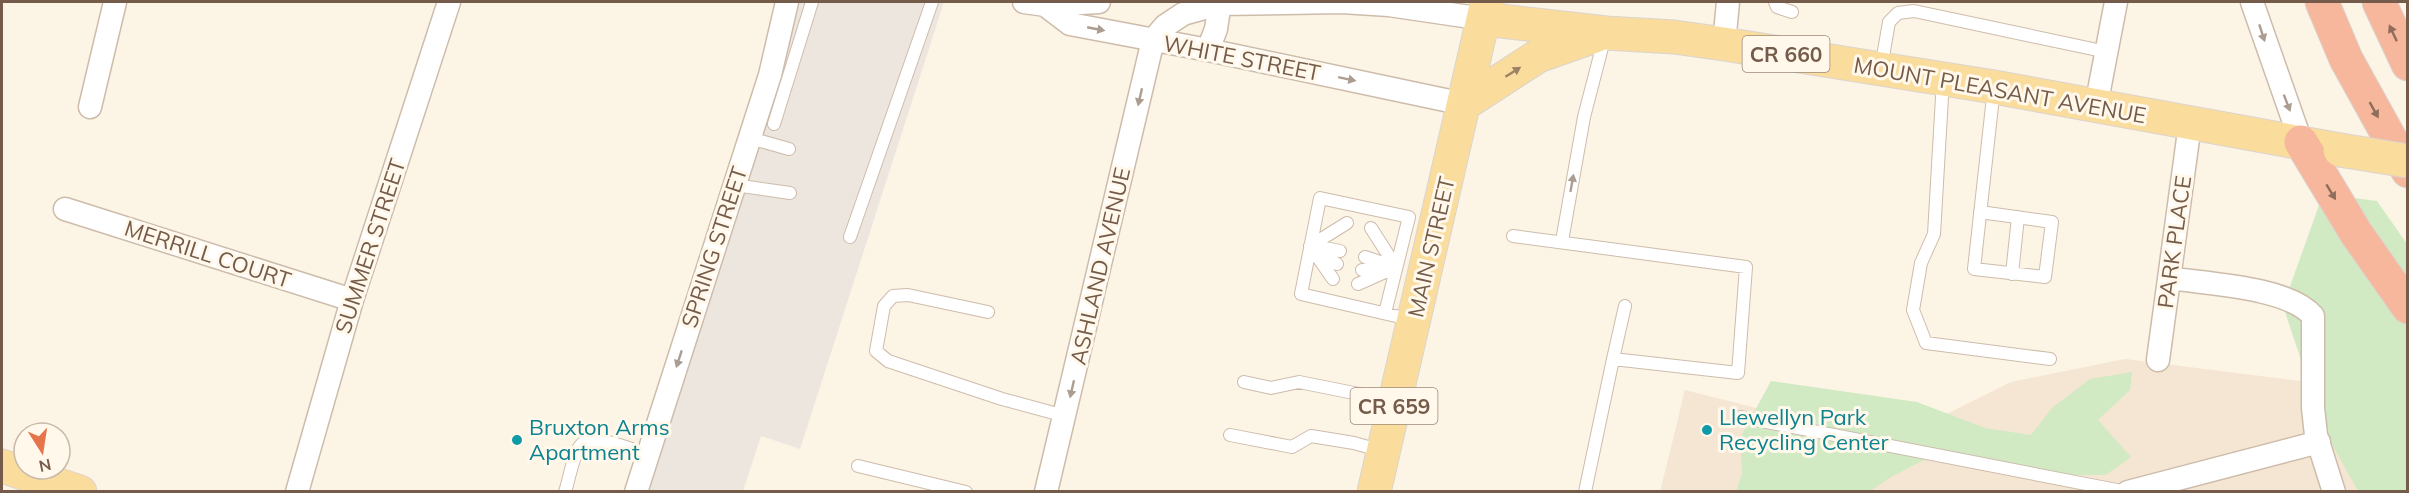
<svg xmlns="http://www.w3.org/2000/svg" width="2409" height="493" viewBox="0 0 2409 493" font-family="Mulish,sans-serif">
  <rect width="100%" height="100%" fill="#fcf4e5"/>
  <!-- residential -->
  <path fill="#f4e6d3" d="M2125 359 2309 382 2407 491 1660 492 1685 390 1840 429 1912 431 2011 382Z"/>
  <!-- industrial -->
  <path fill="#ece6df" d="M785 2H944L800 449 761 436 743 491 632 492Z"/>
  <!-- green -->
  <path fill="#d1eac3" d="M2323 194 2377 201 2407 244V491H2358L2325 432 2283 306Z
    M2132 372 2130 390 2098 420 2131 457 2106 475H2038L1932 456 1891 477 1870 491 1736 492 1742 473 1740 438 1771 381 1917 402 1985 428 2031 435 2052 408 2090 379Z"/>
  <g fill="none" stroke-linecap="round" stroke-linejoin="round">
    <defs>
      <path id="lane" d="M1775 2 1777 7 1792 12
        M1881 68 1889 22 1898 13 1914 11 2107 52
        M1943 80 1934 234 1921 263 1913 310 1926 343 2050 359
        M774 124 812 2
        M750 138 789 149
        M734 185 790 193
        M1980 212 2052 222 2045 277 1974 269 1994 88
        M1371 228 1396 267
        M1513 236 1746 267 1738 373 1613 359 1585 492
        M850 237 932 2
        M1562 241 1584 117 1605 36
        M1310 246 1347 223
        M1310 246 1333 279
        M1314 246 1340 251
        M1316 250 1337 264
        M1365 257 1389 265
        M1362 270 1386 268
        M2012 274 2018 217
        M1358 284 1396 267
        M988 312 908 295 893 296 884 306 876 351 888 361 1002 399 1065 416
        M1385 313 1409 217 1320 198 1301 294 1413 320
        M1613 359 1625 306
        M1244 382 1271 388 1299 382 1394 401
        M1741 417 2127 492
        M1230 435 1292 447 1311 436 1354 443 1382 451
        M858 466 966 492
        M565 492C569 480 573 455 580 446 591 431 633 450 648 455"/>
      <path id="street" d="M1024 2 1045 5 1070 24 1208 50 1464 104
        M2252 2 2301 142
        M1045 5 1099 2
        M1724 44 1728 2
        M1208 50 1216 29 1220 2
        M2096 106 2116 2
        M90 107 115 2
        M65 209 352 300
        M2169 278C2208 284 2288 287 2313 316V408L2316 435 2334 492
        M2158 360 2190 124
        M297 492 352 300 449 2
        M636 492 770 75 787 2
        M1046 492 1153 40 1165 26 1183 14 1219 4 1342 2 1389 5 1484 19
        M2128 492 2319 442"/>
      <path id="primary" d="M1484 19 1606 33 1674 37 1724 44 1994 87 2340 150
        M1464 104 1538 56 1595 36
        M2 466 80 492
        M1374 492 1487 2"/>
      <path id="highway" d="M2322 2 2346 59 2408 171
        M2379 2 2408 64
        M2301 142 2356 233 2408 307"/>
    </defs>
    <!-- lane casing -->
    <use href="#lane" stroke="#cebcab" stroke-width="14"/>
    <!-- street casing -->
    <use href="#street" stroke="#cebcab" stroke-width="25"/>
    <!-- primary casing -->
    <use href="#primary" stroke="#dbd4d0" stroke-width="35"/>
    <!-- highway casing -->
    <use href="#highway" stroke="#dbd4d0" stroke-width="35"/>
    <!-- lane -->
    <use href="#lane" stroke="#fff" stroke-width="12"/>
    <!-- street -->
    <use href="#street" stroke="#fff" stroke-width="22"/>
    <!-- primary -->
    <use href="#primary" stroke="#fadc9d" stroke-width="33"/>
    <!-- highway -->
    <use href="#highway" stroke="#f6b79c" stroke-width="33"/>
    <defs>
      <path id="primary-bridge" d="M2340 150 2408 161"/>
    </defs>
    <!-- primary-bridge casing -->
    <use href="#primary-bridge" stroke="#dbd4d0" stroke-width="35" stroke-linecap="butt"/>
    <!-- primary-bridge -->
    <use href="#primary-bridge" stroke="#fadc9d" stroke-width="33"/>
  </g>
  <!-- one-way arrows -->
  <defs><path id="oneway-solid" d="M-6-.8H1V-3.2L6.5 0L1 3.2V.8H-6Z" transform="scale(1.5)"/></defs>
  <g fill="#ac9d92">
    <use href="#oneway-solid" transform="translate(1096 29) rotate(11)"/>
    <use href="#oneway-solid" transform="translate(2262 33) rotate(72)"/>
    <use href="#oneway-solid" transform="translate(1347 79) rotate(12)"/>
    <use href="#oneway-solid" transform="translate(1140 97) rotate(103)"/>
    <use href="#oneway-solid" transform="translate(2287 103) rotate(69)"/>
    <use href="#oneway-solid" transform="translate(1572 183) rotate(-80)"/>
    <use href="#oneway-solid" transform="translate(679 359) rotate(108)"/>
    <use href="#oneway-solid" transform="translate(1072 389) rotate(103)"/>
  </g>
  <g fill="#8f6d5a">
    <use href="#oneway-solid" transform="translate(2393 33) rotate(-115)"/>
    <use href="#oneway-solid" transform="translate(2374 110) rotate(61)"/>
    <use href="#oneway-solid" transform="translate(2331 192) rotate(59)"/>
  </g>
  <use fill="#9d8263" href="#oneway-solid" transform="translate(1513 72) rotate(-32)"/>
  <!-- markers -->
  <g fill="#0f9aa8" stroke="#fff8eb" stroke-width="2">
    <circle cx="1707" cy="430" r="6"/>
    <circle cx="517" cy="440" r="6"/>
  </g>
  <g text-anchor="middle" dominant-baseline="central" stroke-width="6" stroke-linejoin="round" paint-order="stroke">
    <!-- shield labels -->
    <g fill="#fff8eb" stroke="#9e8a7a" stroke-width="1.5">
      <rect x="1742.5" y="36" width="87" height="36" rx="4.5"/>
      <rect x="1350.5" y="388" width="87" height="36" rx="4.5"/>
    </g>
    <g font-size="21" font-weight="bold" fill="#755b4a">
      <text x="1786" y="54">CR 660</text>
      <text x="1394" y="406">CR 659</text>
    </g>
    <!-- street labels -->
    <g font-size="22" fill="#755b4a" stroke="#fff8eb">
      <text transform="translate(1242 58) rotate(11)">WHITE STREET</text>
      <text transform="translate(2000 90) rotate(10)">MOUNT PLEASANT AVENUE</text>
      <text transform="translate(2174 242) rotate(-82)">PARK PLACE</text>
      <text transform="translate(370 246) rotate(-72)">SUMMER STREET</text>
      <text transform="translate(714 247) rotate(-72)">SPRING STREET</text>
      <text transform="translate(1431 247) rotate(-77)">MAIN STREET</text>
      <text transform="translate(208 254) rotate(18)">MERRILL COURT</text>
      <text transform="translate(1100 266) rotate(-77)">ASHLAND AVENUE</text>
    </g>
    <!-- culture labels -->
    <g font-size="22" fill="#0d838f" stroke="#fff8eb" text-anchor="start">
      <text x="1719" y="417">Llewellyn Park<tspan x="1719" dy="25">Recycling Center</tspan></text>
      <text x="529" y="427">Bruxton Arms<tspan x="529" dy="25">Apartment</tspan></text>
    </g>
  </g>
  <!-- border -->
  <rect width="2409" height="493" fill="none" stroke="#755b4a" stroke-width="6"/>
  <!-- north arrow -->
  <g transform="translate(42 451) rotate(168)"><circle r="28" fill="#fff8eb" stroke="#c8b9ab" stroke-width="1.5"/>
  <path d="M0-4.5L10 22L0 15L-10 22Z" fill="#e5744a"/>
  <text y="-9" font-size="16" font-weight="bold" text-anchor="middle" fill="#755b4a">N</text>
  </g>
</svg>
